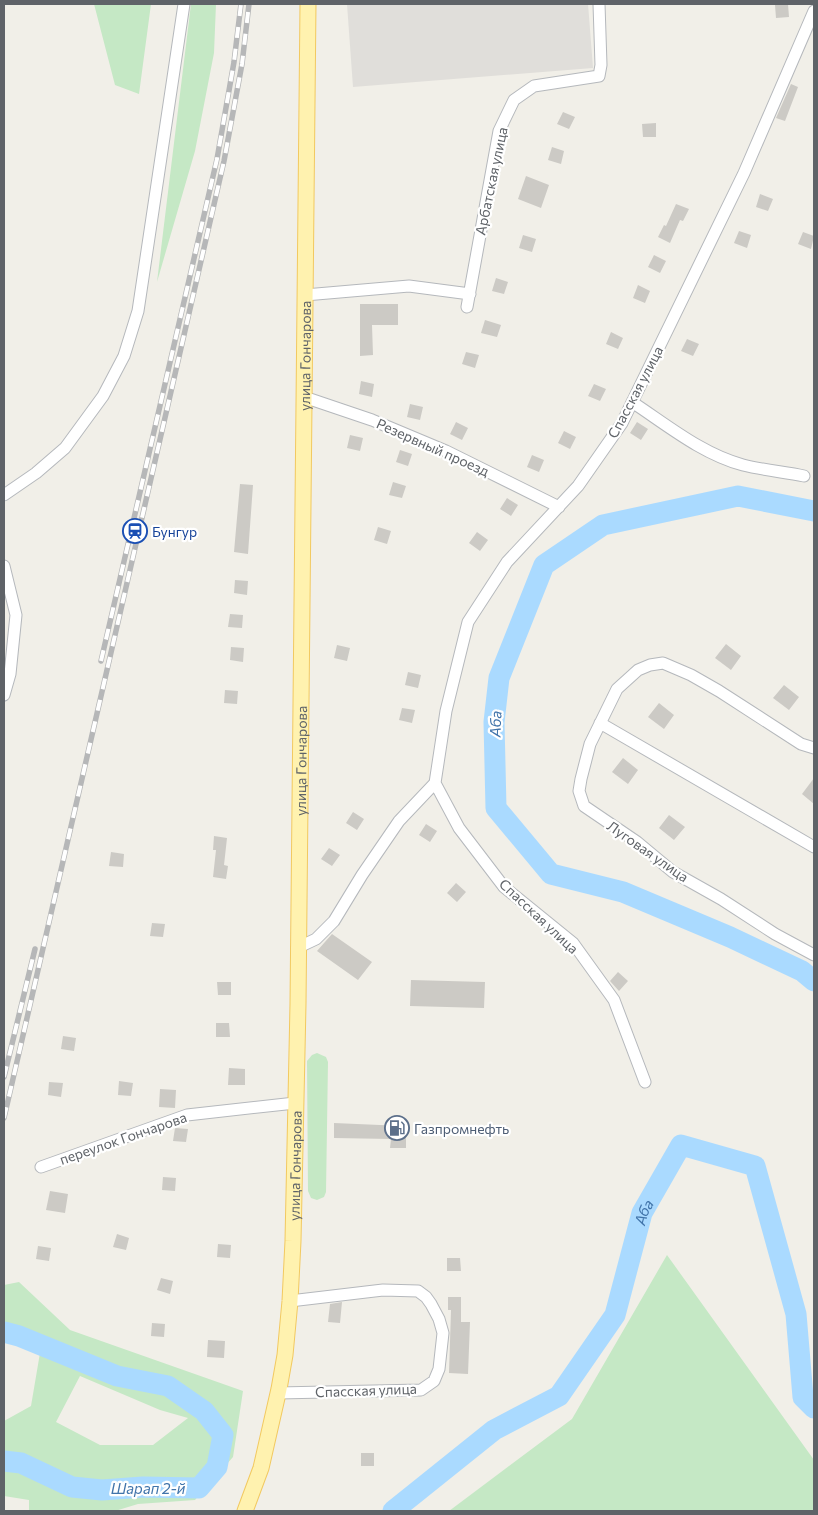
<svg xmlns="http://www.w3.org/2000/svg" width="818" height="1515" viewBox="0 0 818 1515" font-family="Commissioner,sans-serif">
  <rect width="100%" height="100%" fill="#f1efe8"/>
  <!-- industrial -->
  <path fill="#e0deda" d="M347 4H588L593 68 353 87Z"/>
  <!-- green -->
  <path fill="#c5e8c5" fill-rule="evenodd" d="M94 4H151L139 94 115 85Z
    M191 4H216L214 53 195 151 157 282Z
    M317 1053 326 1057 328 1062 326 1192 324 1197 317 1200 311 1198 308 1191 307 1061 312 1055Z
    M667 1255 814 1460V1511H449L572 1419Z
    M19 1282 70 1330 243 1391 233 1457 195 1500 138 1504 115 1511H29V1500L4 1496V1421L31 1406 42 1341 4 1337V1285ZM80 1376 160 1410 188 1418 153 1445H100L56 1422Z"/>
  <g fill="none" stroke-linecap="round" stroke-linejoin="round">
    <!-- river -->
    <g stroke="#aadaff" stroke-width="21">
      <path d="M814 511 738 496 603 525 544 565 499 678 494 722 496 808 551 874 623 892 730 937 802 971 814 981"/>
      <path d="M4 1332 19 1336 117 1376 168 1386 204 1411 223 1435 217 1467 199 1488 143 1487 102 1490 72 1487 21 1463 4 1461"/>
      <path id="s1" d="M393 1511 494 1430 559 1396 615 1315 642 1213 681 1145 755 1166 796 1314 803 1397 814 1408"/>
    </g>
  </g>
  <!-- building -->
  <path fill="#cccac5" d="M788 4 789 17 776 18 775 5Z
    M791 84 798 87 785 121 776 118Z
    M563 112 575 117 569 129 557 124Z
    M656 123V137H643L642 124Z
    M552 147 564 151 561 164 548 160Z
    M526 176 549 185 541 208 518 199Z
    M760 194 773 199 768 211 756 207Z
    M676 204 689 209 683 221 680 220 670 243 658 237 664 225 666 226Z
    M739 231 751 235 747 248 734 243Z
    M803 232 814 236 811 249 798 244Z
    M523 235 536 239 532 252 519 248Z
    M654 255 666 261 660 273 648 267Z
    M496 278 508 282 504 294 492 291Z
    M638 285 650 291 645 303 633 298Z
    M360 304H398V325H372L373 355 360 356Z
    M485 320 501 325 497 337 481 333Z
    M611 332 623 338 618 349 606 344Z
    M687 339 699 344 693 356 681 351Z
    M466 352 479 355 475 368 462 364Z
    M361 381 374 384 372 397 359 394Z
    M594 384 606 389 600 401 588 396Z
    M410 404 423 407 420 420 407 417Z
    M456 422 468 428 462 440 450 434Z
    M637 422 648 429 641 440 630 433Z
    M564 431 576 437 570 449 558 443Z
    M350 435 363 438 360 451 347 448Z
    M400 450 412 454 408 466 396 462Z
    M532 455 544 460 539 472 527 467Z
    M393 482 406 486 402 498 389 495Z
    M240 484 253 485 248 554 234 552Z
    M507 498 518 505 511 516 500 509Z
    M378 527 391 531 387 544 374 540Z
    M477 532 488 540 480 551 469 543Z
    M235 580 248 581 247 595 234 593Z
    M230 614 243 615 242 628 228 627Z
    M726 644 741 656 731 670 715 658Z
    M337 645 350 648 347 661 334 658Z
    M231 647 244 648 243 662 230 660Z
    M408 672 421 675 418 688 405 685Z
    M784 685 799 697 789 710 773 698Z
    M225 690 238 691 237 704 224 703Z
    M659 703 674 715 664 729 648 717Z
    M402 708 415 710 412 723 399 720Z
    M623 758 638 770 628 784 612 772Z
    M814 778V804L802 794Z
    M353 812 364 819 357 830 346 823Z
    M669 815 685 827 674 840 659 828Z
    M426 824 437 831 430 842 419 835Z
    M214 836 227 838 224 865 228 866 226 879 213 877 216 850H213Z
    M329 848 340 855 332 866 321 859Z
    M111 852 124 854 123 867 109 866Z
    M456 883 466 892 457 902 447 893Z
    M152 923 165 924 163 937 150 936Z
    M332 934 372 962 358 980 317 951Z
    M618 972 628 981 619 991 610 981Z
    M411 980 485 982 484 1008 410 1006Z
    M217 982H231V995H218Z
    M216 1023H229L230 1037H216Z
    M63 1036 76 1038 74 1051 61 1049Z
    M229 1068 245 1069V1085H228Z
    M119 1081 133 1083 131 1096 118 1095Z
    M49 1082 63 1083 61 1097 48 1095Z
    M160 1089 176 1090 175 1108 159 1107Z
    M334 1123 403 1126V1135H406V1148H390L391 1139 334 1138Z
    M175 1128 188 1129 186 1142 173 1141Z
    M163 1177 176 1178 175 1191 162 1190Z
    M50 1191 68 1194 65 1213 46 1210Z
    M117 1234 129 1238 126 1250 113 1247Z
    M218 1244 231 1245 230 1258 217 1257Z
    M38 1246 51 1248 49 1261 36 1259Z
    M447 1258H460L461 1271H447Z
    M161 1278 173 1281 170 1294 157 1290Z
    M448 1297H461V1322H470L468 1374 449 1373 451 1310H448Z
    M342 1302 340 1323 328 1322 330 1304Z
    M152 1323 165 1324 164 1337 151 1336Z
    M208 1340 225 1341 224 1358 207 1357Z
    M361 1453H374V1466H361Z"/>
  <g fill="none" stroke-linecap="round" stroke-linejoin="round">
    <defs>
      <path id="minor" d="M305 295 409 286 470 294
        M467 307 499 131 514 100 534 86 599 76 601 65 599 4
        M304 397 372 420 446 451 559 507
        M632 402C667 425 702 454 743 465 763 470 784 472 804 476
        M4 495 36 473 65 448 103 396 124 356 138 311 184 4
        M4 566 16 615 10 674 4 695
        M600 723 814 847
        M814 748 801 744 719 691 691 675 663 663 650 665 638 670 617 689 590 744 581 779 579 791 584 806 637 842 673 872 721 899 775 934 814 955
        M435 783 459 828 504 887 573 943 614 1000 645 1082
        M297 948 316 939 334 921 362 875 399 821 435 783 446 711 468 622 507 562 578 486 622 423 744 173 814 11
        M41 1167 187 1115 295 1103
        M278 1393 421 1390 434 1381 439 1369 443 1333 439 1319 431 1304 426 1297 418 1291 383 1290 290 1301"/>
      <g id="major">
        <path id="s2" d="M245 1511 261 1468 279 1389 285 1355 290 1301 293 1241 298 1004 308 4"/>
      </g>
    </defs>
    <!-- minor casing -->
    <use href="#minor" stroke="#b5b8bc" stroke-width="13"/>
    <!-- major casing -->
    <use href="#major" stroke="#f2c960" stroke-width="17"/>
    <!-- minor -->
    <use href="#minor" stroke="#fff" stroke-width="11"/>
    <!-- major -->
    <use href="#major" stroke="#fff2af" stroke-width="15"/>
    <defs>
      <path id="rail" d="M101 661 217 159 234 62 241 4
        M4 1077 35 949
        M4 1118 224 161 242 64 249 4"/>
    </defs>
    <!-- rail casing -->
    <use href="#rail" stroke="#b6b7b8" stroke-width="5.5"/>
    <!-- rail -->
    <use href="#rail" stroke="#fff" stroke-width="4" stroke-dasharray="11" stroke-linecap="butt"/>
  </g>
  <!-- icons -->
  <defs>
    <symbol id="station-ring" viewBox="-11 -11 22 22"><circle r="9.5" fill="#fff" stroke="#1a4fb4" stroke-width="1.5"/><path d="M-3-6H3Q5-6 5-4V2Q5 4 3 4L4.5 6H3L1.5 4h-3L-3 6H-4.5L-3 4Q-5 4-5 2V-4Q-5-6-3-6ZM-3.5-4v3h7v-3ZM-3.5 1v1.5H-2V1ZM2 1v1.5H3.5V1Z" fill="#1a4fb4"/></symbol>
    <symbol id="fuel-ring" viewBox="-11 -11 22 22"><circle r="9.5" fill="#fff" stroke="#5c6f8a" stroke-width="1.5"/><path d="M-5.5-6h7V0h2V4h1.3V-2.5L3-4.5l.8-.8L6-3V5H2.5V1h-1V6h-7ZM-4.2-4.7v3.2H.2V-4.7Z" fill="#5c6f8a"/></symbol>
  </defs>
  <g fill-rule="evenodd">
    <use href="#station-ring" x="121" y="517" width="28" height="28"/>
    <use href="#fuel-ring" x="383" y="1114" width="28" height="28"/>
  </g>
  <g text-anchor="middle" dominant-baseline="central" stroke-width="4.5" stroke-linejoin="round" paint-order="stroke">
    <!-- street labels -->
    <g font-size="14" fill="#5f6368" stroke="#fff">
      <text transform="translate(491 181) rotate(-78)">Арбатская улица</text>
      <text stroke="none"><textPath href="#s2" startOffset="1161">улица Гончарова</textPath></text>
      <text transform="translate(635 392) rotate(-62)">Спасская улица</text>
      <text transform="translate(433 447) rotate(24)">Резервный проезд</text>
      <text stroke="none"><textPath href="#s2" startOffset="756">улица Гончарова</textPath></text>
      <text transform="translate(648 851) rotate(35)">Луговая улица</text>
      <text transform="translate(539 916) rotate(43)">Спасская улица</text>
      <text transform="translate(123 1138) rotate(-19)">переулок Гончарова</text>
      <text stroke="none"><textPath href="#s2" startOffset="351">улица Гончарова</textPath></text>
      <text transform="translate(366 1390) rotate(-2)">Спасская улица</text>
    </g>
    <!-- transit labels -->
    <g font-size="14" fill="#164399" stroke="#fff" text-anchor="start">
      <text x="152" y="531">Бунгур</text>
    </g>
    <!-- service labels -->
    <g font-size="14" fill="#4e5e75" stroke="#fff" text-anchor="start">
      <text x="414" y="1128">Газпромнефть</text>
    </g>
    <!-- water labels -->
    <g font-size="15" font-style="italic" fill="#4174aa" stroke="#fff">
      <text transform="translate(495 724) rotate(-88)">Аба</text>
      <text stroke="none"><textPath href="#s1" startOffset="408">Аба</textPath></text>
      <text x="148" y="1488">Шарап 2-й</text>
    </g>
  </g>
  <!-- border -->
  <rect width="818" height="1515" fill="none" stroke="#5f6368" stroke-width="10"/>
</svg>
